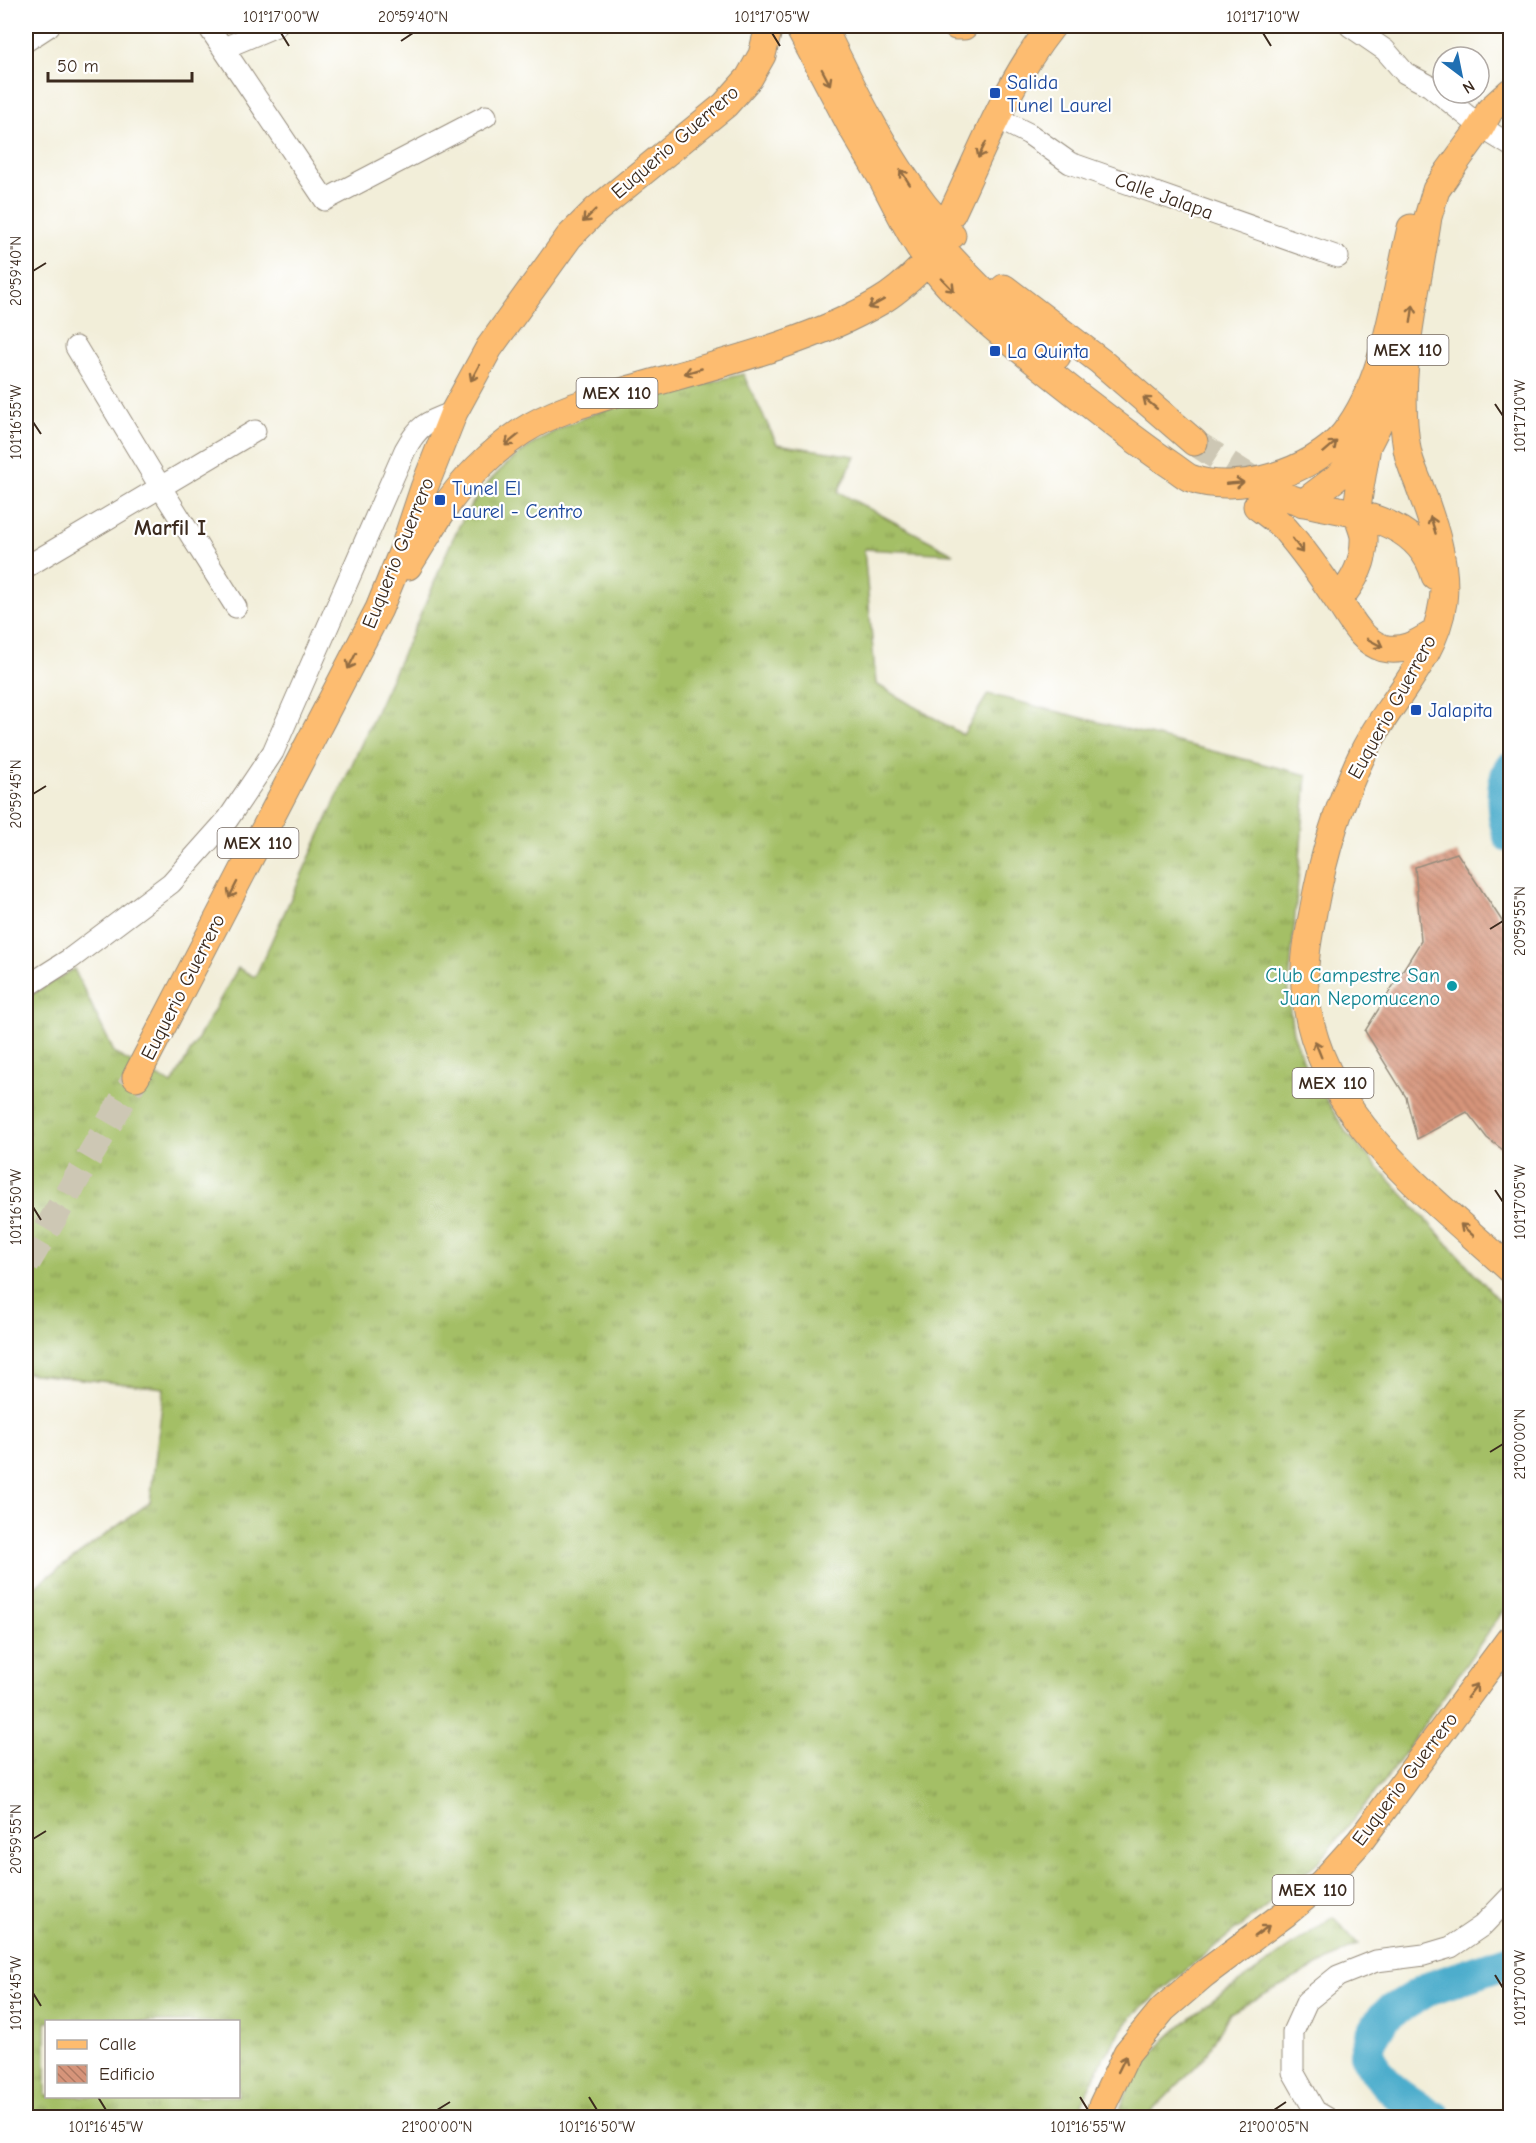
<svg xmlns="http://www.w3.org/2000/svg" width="1536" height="2143" viewBox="0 0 1536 2143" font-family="'Comic Neue',sans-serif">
  <defs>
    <pattern id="grass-tufts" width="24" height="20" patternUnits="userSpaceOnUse" patternTransform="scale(1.5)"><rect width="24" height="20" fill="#a4bf66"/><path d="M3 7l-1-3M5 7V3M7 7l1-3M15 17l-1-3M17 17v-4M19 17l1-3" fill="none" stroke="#879b53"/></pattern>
    <pattern id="building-back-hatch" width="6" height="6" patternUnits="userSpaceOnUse" patternTransform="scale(1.5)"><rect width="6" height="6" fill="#d6947a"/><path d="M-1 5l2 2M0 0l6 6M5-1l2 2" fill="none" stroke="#af7963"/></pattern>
  </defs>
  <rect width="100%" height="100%" fill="#fff"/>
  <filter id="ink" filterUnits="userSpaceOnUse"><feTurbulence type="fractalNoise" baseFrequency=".0167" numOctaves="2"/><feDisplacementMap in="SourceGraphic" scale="12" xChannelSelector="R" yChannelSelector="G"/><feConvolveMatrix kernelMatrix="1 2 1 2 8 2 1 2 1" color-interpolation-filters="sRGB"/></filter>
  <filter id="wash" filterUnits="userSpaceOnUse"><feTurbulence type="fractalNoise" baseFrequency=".008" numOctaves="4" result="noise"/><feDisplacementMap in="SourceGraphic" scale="24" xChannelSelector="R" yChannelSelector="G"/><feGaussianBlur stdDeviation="1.35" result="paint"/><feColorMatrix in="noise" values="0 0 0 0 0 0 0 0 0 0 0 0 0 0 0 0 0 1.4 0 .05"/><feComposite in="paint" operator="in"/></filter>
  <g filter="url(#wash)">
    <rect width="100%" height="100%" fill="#f2eed9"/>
    <!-- grass -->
    <path fill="url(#grass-tufts)" stroke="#707442" stroke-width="1.5" fill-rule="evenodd" d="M743 374 777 444 855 456 838 492 954 554 864 549 876 684 963 735 988 694 1307 775 1288 997 1293 1033 1305 1065 1346 1132 1510 1312V1601L1386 1779 1324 1856 1289 1888 1199 1959 1132 2016 1108 2050 1085 2096 1078 2117H26V1593L150 1502 164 1388 26 1373V998L74 969 115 1054 172 1084 238 968 255 977 431 591C444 557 460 517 483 489 547 410 651 397 743 374ZM46 2022H238V2096H46Z
      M1333 1917 1358 1944 1230 2013 1205 2057 1146 2117H1118C1134 2052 1198 2011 1250 1975 1277 1956 1305 1936 1333 1917Z"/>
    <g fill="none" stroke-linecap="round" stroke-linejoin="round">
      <!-- river -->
      <path stroke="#4dadcc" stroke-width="34" d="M1510 769C1500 789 1503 815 1510 836
        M1435 2118C1400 2096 1387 2092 1366 2054L1371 2038 1384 2016 1430 1988 1510 1961"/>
    </g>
    <g id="blocks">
      <!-- building -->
      <path fill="url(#building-back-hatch)" d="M1457 853 1510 933V1155L1487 1138 1467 1112 1417 1139 1406 1097 1365 1031 1421 941 1415 867Z"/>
    </g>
  </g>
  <g filter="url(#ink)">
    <use href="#blocks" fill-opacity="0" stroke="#968c7c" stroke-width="1.5"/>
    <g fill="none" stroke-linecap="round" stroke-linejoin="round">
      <!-- major-tunnel -->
      <path stroke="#cdc7b4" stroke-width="27" stroke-dasharray="27 14" stroke-linecap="butt" d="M1194 442 1269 490
        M26 1265 136 1077"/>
      <defs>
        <path id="minor" d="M208 26 325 200 486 116
          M1350 26 1385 50 1405 73 1430 86 1481 127 1510 145
          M26 41 49 26
          M224 48 276 26
          M997 118 1029 134 1070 163 1338 257
          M76 347 161 488 236 607
          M26 567 255 431
          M26 987 70 959 171 883 228 819 273 752 405 450C419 424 427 422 454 412
          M1327 2118 1315 2111 1293 2072V2032L1307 2001 1338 1976 1376 1961 1424 1955 1451 1947 1482 1926 1510 1897"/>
        <path id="major" d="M798 26 851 126 884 182 896 196
          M822 26C851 85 883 152 924 205 932 215 942 225 952 235
          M956 26H964
          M1510 92 1490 110 1481 127 1449 171 1436 190 1428 217C1417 293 1394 372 1407 449 1409 461 1414 472 1418 482 1432 520 1448 562 1443 602 1435 660 1389 701 1364 751 1339 802 1324 852 1314 907 1309 933 1303 962 1305 988 1313 1112 1427 1193 1510 1269
          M884 182C900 213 915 245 937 272 951 290 968 305 985 320 1023 353 1062 383 1102 414 1125 432 1147 449 1171 465 1177 469 1184 475 1190 478 1236 496 1314 471 1344 434 1387 380 1395 293 1411 228
          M952 213C982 150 1008 81 1052 26
          M923 227C962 272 1010 320 1057 356
          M1004 288 1100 361 1194 442
          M1270 491C1282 495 1294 500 1305 503 1355 514 1419 518 1435 576
          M1303 503 1340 475 1367 446 1401 379
          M1257 506C1266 513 1277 520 1285 529 1304 551 1321 575 1337 599 1350 617 1360 641 1383 648 1403 653 1418 643 1434 633
          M408 566C419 549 430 530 441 513 461 482 491 452 521 432 553 411 594 400 631 389 710 366 808 344 879 302 895 293 908 281 921 268
          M1338 600C1353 583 1365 561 1364 537 1363 528 1357 519 1357 510 1359 489 1364 467 1367 446
          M136 1077 379 609 405 545 424 488 454 412 489 348 569 237 596 210 725 105 749 78 762 55 769 26
          M1098 2118 1102 2106 1127 2053 1163 2009 1204 1974 1286 1913 1323 1882 1360 1841 1510 1639"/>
      </defs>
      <!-- minor casing -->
      <use href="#minor" stroke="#968c7c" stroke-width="23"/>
      <!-- major casing -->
      <use href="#major" stroke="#968c7c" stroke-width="29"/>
      <!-- minor -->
      <use href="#minor" stroke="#fff" stroke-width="21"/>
      <!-- major -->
      <use href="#major" stroke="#fdbc6f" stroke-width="27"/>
    </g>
    <!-- one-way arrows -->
    <defs><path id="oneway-shaft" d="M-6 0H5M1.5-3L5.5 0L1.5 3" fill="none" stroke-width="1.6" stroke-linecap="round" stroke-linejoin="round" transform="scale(1.5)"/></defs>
    <g stroke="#926c42">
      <use href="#oneway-shaft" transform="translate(826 77) rotate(62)"/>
      <use href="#oneway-shaft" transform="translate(982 150) rotate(116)"/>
      <use href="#oneway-shaft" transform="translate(905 177) rotate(-123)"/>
      <use href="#oneway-shaft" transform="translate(589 216) rotate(135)"/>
      <use href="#oneway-shaft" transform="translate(948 285) rotate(46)"/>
      <use href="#oneway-shaft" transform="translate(876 304) rotate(151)"/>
      <use href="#oneway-shaft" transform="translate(1412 314) rotate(-82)"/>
      <use href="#oneway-shaft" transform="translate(693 371) rotate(164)"/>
      <use href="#oneway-shaft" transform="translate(475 373) rotate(118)"/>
      <use href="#oneway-shaft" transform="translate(1150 403) rotate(-140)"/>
      <use href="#oneway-shaft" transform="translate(512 440) rotate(141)"/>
      <use href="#oneway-shaft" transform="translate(1330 447) rotate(-41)"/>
      <use href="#oneway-shaft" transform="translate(1235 483) rotate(-5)"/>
      <use href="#oneway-shaft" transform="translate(1433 525) rotate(-107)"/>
      <use href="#oneway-shaft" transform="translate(1298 546) rotate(53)"/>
      <use href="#oneway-shaft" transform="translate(1375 643) rotate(28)"/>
      <use href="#oneway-shaft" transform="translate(352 661) rotate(117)"/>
      <use href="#oneway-shaft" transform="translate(233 890) rotate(117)"/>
      <use href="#oneway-shaft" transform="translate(1318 1049) rotate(-112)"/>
      <use href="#oneway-shaft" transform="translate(1467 1230) rotate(-138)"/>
      <use href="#oneway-shaft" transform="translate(1472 1691) rotate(-53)"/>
      <use href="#oneway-shaft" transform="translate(1262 1931) rotate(-37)"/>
      <use href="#oneway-shaft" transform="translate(1122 2064) rotate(-64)"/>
    </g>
  </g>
  <!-- ticks -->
  <path fill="none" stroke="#3b2a1e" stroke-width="2" d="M281 33 289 46M772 33 780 46M1263 33 1271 46M401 41 413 33M33 271 46 263M1495 404 1503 416M33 422 41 434M33 794 46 786M1490 929 1503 921M1495 1190 1503 1202M33 1207 41 1220M1490 1452 1503 1444M33 1839 46 1831M1495 1975 1503 1988M33 1993 41 2006M98 2097 106 2110M589 2097 597 2110M1080 2097 1088 2110M437 2110 450 2102M1274 2110 1286 2102"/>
  <!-- markers -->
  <g fill="#1a4fb4" stroke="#fff" stroke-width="2">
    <rect x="989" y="87" width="12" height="12" rx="3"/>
    <rect x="989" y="345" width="12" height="12" rx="3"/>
    <rect x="434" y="494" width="12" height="12" rx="3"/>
    <rect x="1410" y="704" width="12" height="12" rx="3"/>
  </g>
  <circle fill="#0f9aa8" stroke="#fff" stroke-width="2" cx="1452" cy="986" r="6"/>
  <g text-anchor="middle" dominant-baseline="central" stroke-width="4.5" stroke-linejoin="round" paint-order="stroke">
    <!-- shield labels -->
    <g fill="#fff" stroke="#766a62" stroke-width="1.5">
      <rect x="1367.5" y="335" width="81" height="30" rx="4.5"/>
      <rect x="576.5" y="378" width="81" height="30" rx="4.5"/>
      <rect x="217.5" y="828" width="81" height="30" rx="4.5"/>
      <rect x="1292.5" y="1068" width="81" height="30" rx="4.5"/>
      <rect x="1272.5" y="1875" width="81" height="30" rx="4.5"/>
    </g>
    <g font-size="18" font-weight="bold" fill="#3b2a1e">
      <text x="1408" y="350">MEX 110</text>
      <text x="617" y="393">MEX 110</text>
      <text x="258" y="843">MEX 110</text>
      <text x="1333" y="1083">MEX 110</text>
      <text x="1313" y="1890">MEX 110</text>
    </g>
    <!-- transit labels -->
    <g font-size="20" fill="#164399" stroke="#fff" text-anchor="start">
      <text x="1007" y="82">Salida<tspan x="1007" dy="23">Tunel Laurel</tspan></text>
      <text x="1007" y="351">La Quinta</text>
      <text x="452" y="488">Tunel El<tspan x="452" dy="23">Laurel - Centro</tspan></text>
      <text x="1428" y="710">Jalapita</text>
    </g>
    <!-- street labels -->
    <g font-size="20" fill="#3b2a1e" stroke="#fff">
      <text transform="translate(675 142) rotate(-41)">Euquerio Guerrero</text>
      <text transform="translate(1164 196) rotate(20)">Calle Jalapa</text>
      <text transform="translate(398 553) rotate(-68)">Euquerio Guerrero</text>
      <text transform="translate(1392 707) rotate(-61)">Euquerio Guerrero</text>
      <text transform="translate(183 987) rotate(-63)">Euquerio Guerrero</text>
      <text transform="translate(1405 1779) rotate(-53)">Euquerio Guerrero</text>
    </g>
    <!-- culture labels -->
    <g font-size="20" fill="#0d838f" stroke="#fff" text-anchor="end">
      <text x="1440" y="975">Club Campestre San<tspan x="1440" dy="23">Juan Nepomuceno</tspan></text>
    </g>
    <!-- quarter labels -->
    <g font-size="22" font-weight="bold" fill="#3b2a1e" stroke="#fff">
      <text x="170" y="528">Marfil I</text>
    </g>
  </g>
  <!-- margin -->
  <rect width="1536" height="2143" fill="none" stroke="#fff" stroke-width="66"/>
  <!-- legend -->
  <rect x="45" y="2020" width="195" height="78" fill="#ffffff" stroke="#b1aaa5" stroke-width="1.5"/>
  <rect x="57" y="2040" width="30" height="9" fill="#fdbc6f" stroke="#b1aaa5" stroke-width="1.5"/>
  <text x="99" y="2050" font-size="18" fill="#3b2a1e">Calle</text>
  <rect x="57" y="2065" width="30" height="18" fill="url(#building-back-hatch)" stroke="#b1aaa5" stroke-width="1.5"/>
  <text x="99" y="2080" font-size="18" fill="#3b2a1e">Edificio</text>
  <!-- north arrow -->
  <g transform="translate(1461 75) rotate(148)"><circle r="28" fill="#ffffff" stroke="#b1aaa5" stroke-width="1.5"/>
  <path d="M0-4.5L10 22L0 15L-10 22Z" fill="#1f6fb2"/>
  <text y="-9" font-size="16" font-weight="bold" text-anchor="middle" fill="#3b2a1e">N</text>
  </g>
  <!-- scale -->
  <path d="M48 72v9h144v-9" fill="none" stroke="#3b2a1e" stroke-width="3"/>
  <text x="57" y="72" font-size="18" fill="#3b2a1e" stroke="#ffffff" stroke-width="4.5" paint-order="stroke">50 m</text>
  <rect x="33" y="33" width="1470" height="2077" fill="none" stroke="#3b2a1e" stroke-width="2"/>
  <g font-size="15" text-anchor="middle" fill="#3b2a1e">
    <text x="281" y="22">101°17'00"W</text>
    <text x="413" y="22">20°59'40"N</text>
    <text x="772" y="22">101°17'05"W</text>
    <text x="1263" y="22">101°17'10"W</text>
    <text transform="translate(16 271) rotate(-90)" y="5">20°59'40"N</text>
    <text transform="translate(1520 416) rotate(-90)" y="5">101°17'10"W</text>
    <text transform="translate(16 422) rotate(-90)" y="5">101°16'55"W</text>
    <text transform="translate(16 794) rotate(-90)" y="5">20°59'45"N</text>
    <text transform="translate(1520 921) rotate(-90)" y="5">20°59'55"N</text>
    <text transform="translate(1520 1202) rotate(-90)" y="5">101°17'05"W</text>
    <text transform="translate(16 1207) rotate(-90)" y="5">101°16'50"W</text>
    <text transform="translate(1520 1444) rotate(-90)" y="5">21°00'00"N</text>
    <text transform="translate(16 1839) rotate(-90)" y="5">20°59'55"N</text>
    <text transform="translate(1520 1988) rotate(-90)" y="5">101°17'00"W</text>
    <text transform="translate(16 1993) rotate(-90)" y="5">101°16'45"W</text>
    <text x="106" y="2132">101°16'45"W</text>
    <text x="437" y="2132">21°00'00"N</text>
    <text x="597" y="2132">101°16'50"W</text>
    <text x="1088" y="2132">101°16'55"W</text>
    <text x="1274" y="2132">21°00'05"N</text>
  </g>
</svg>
